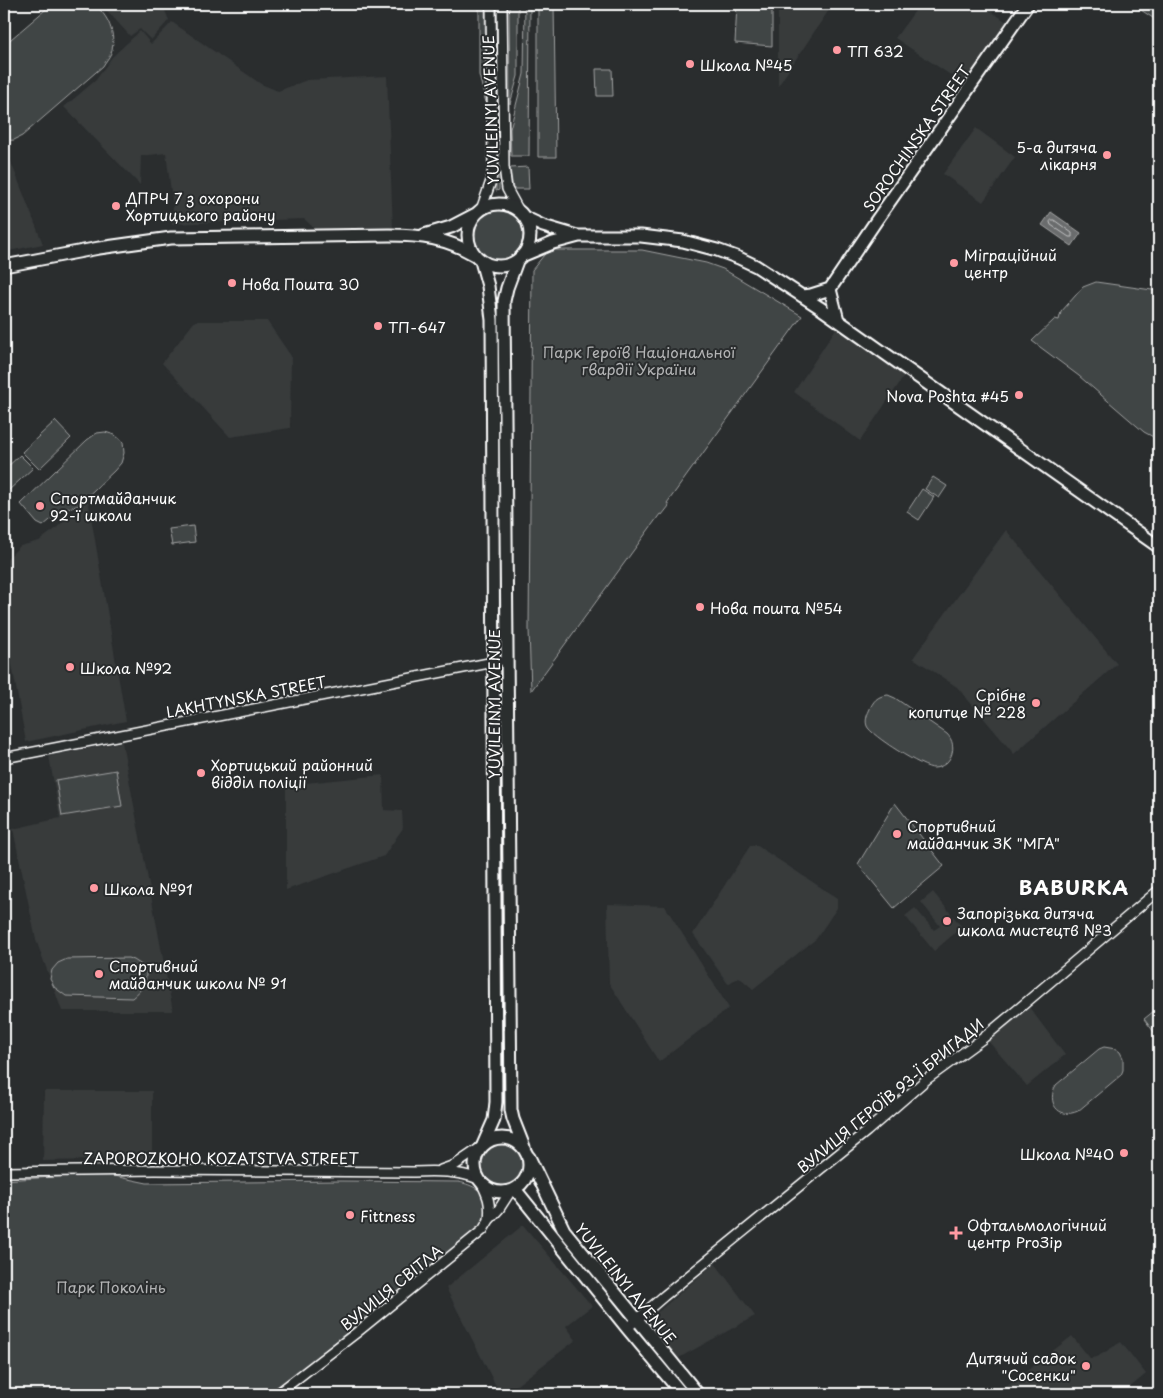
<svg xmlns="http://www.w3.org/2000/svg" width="1163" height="1398" viewBox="0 0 1163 1398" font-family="'Playpen Sans',sans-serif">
  <rect width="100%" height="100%" fill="#2a2d2e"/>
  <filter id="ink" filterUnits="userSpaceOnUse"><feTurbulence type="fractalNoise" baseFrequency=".02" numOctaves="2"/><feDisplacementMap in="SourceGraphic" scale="10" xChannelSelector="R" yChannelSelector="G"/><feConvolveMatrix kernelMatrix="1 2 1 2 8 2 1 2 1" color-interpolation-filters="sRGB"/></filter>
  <g filter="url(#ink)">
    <!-- built -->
    <path fill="#373a3b" d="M101 4H162L169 20 151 40 140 29 130 36Z
      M778 4H833L778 86Z
      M920 4H980L1007 22 964 84 895 38Z
      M172 22 261 84 278 91 307 80 387 76 393 229 314 228 304 219 172 224 173 207 166 153 141 156 140 185 64 107 96 80 112 57 140 31 151 44Z
      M976 128 1015 157 983 202 943 174Z
      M4 144 43 244 4 252Z
      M195 321H267L291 356 290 428 230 437 162 363Z
      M837 327 905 375 860 441 794 392Z
      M88 499 126 721 26 742 4 621V562L20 546 39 541 54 530Z
      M1006 530 1117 664 1014 754 986 721 957 687 913 658Z
      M122 742 173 1011H62L36 940 13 829 60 818 49 756Z
      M383 775 384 810 402 811 403 828 384 856 286 890V785Z
      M756 845 837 898V908L816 939 753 989 739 977 728 984 693 934 750 846Z
      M933 892 962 927 934 951 905 916 915 908 934 930 940 926 921 902Z
      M607 904 665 906 729 1008 659 1062 609 983Z
      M1029 1007 1065 1055 1027 1086 988 1041Z
      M44 1091H152V1159L43 1161Z
      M523 1225 592 1306 566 1326 576 1340 505 1394H500L446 1288Z
      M715 1263 755 1316 675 1360 650 1327 652 1317Z
      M1072 1336 1090 1358 1097 1357 1121 1342 1146 1374 1122 1394H1009L1005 1388Z"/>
    <!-- green -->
    <path fill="#414445" stroke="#a0a2a2" d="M52 4H93C108 14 117 35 111 53 109 58 105 62 103 66L22 136 14 140 4 141V45Z
      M479 4H485L486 103 479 75Z
      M496 4H499V190L496 191Z
      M509 4H518V76L510 104Z
      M525 4H530L529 156H511L510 129 524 74Z
      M538 4H554L556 157H538Z
      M737 4H772V46L735 43Z
      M1132 4H1159V22Z
      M596 69H612L613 96H597Z
      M528 167 529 189H513L510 168Z
      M473 235a25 25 0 1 1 50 0a25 25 0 1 1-50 0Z
      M548 250H642L706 263 723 269 802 316 667 503 669 506 662 515 660 514 531 691 529 629 532 270Z
      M1096 282 1159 291V440L1144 432 1079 376 1032 341 1055 319 1059 320 1061 312 1083 287Z
      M497 301H499L502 639 498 640Z
      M55 421 71 438 39 469 22 452Z
      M105 432 115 435 123 442 124 453 121 463 114 471 77 506 63 509 43 526 37 523 21 504 87 440 97 433Z
      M20 455 33 468 9 490 4 484V470Z
      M933 477 947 486 939 498 925 489Z
      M922 489 934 497 919 520 907 512Z
      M193 526 195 542 172 545 169 529Z
      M888 695 895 698 947 734C959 746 951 767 934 768 924 769 870 735 867 726 865 721 867 715 869 711 873 701 877 696 888 695Z
      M116 770 122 806 62 816 56 780Z
      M895 803 944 866 894 908 858 864Z
      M128 958 134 960 146 968C147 982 143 989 132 998L66 996 54 987 50 979 52 970 58 963 67 959Z
      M1159 1007V1034L1157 1036 1144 1019Z
      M1104 1047 1116 1049 1120 1052 1123 1058V1070L1121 1075 1078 1111C1058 1120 1046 1102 1056 1085L1099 1049Z
      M477 1166a25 25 0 1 1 50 0a25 25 0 1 1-50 0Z
      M104 1174 147 1183 341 1181 459 1182C472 1185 487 1191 487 1207 487 1212 484 1219 483 1224L270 1394H4V1180Z"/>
    <!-- water -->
    <path fill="#6a6c6d" stroke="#a6a7a7" d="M1051 212 1081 233 1072 246 1042 225Z"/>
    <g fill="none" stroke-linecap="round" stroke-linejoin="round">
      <!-- shore -->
      <path stroke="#c3c4c5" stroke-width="1" d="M1052 220H1054L1072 233V237H1069L1051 225 1050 222Z"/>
      <defs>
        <path id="minor" d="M502 4 504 167 507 189 519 211
          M481 210 491 181 493 168 491 4
          M4 758 499 661
          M441 1170 455 1165 480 1148
          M4 1172 155 1170 414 1172C437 1171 457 1171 479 1179
          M481 1182C488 1196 491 1203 489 1219
          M627 1328 664 1296 867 1131 927 1079 982 1039 1023 1005 1159 890
          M277 1394 356 1333 483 1230 489 1220 499 1209 510 1192"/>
        <path id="major" d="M468 235a31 31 0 1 1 62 0a31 31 0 1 1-62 0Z
          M526 218 543 226 577 236
          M424 235 451 227 476 214
          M524 255 553 243 579 236H641L683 241 717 250 739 258 756 266 819 307 1159 547
          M481 261 488 286 492 320 496 1102 494 1120 483 1145
          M517 261 507 288 504 301 511 1110 513 1119 524 1147
          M4 266 99 248 171 238 389 235C421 235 446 238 475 255
          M830 289 876 221 1028 4
          M830 289 838 320
          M802 296 811 295 830 289
          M475 1165a27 27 0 1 1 54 0a27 27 0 1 1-54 0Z
          M529 1157 564 1230 698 1394
          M515 1189 627 1328 682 1394"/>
      </defs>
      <!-- minor casing -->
      <use href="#minor" stroke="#fff" stroke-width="12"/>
      <!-- major casing -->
      <use href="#major" stroke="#fff" stroke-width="15"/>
      <!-- minor -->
      <use href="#minor" stroke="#2a2d2e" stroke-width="9"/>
      <!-- major -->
      <use href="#major" stroke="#2a2d2e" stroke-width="11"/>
    </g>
  </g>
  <!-- markers -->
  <g fill="#ff9aa2" stroke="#2a2d2e" stroke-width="2">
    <circle cx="837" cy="50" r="5"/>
    <circle cx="690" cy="64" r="5"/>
    <circle cx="1107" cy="155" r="5"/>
    <circle cx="116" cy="206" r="5"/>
    <circle cx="954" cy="263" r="5"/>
    <circle cx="232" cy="283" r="5"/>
    <circle cx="378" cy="326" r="5"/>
    <circle cx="1019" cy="395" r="5"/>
    <circle cx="40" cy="506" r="5"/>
    <circle cx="700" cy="607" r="5"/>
    <circle cx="70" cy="667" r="5"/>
    <circle cx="1036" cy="703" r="5"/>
    <circle cx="201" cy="773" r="5"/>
    <circle cx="897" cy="834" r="5"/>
    <circle cx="94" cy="888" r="5"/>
    <circle cx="947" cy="921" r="5"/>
    <circle cx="99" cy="974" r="5"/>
    <circle cx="1124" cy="1153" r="5"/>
    <circle cx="350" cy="1215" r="5"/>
    <path d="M953.5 1225.5h5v5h5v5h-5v5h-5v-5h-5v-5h5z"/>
    <circle cx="1086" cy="1366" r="5"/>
  </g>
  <g text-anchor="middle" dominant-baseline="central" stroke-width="4" stroke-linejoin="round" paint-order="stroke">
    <!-- poi labels -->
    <g font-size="15" fill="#fff" stroke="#2a2d2e" text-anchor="start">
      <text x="847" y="50">ТП 632</text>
      <text x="700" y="64">Школа №45</text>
      <text x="1097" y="146" text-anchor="end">5-а дитяча<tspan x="1097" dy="17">лікарня</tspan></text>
      <text x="126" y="197">ДПРЧ 7 з охорони<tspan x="126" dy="17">Хортицького району</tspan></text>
      <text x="964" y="254">Міграційний<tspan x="964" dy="17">центр</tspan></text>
      <text x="242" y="283">Нова Пошта 30</text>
      <text x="388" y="326">ТП-647</text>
      <text x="1009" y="395" text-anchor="end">Nova Poshta #45</text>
      <text x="50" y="497">Спортмайданчик<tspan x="50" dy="17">92-ї школи</tspan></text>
      <text x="710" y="607">Нова пошта №54</text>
      <text x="80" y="667">Школа №92</text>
      <text x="1026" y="694" text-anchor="end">Срібне<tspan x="1026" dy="17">копитце № 228</tspan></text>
      <text x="211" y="764">Хортицький районний<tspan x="211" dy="17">відділ поліції</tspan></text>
      <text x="907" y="825">Спортивний<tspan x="907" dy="17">майданчик ЗК "МГА"</tspan></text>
      <text x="104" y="888">Школа №91</text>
      <text x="957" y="912">Запорізька дитяча<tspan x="957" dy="17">школа мистецтв №3</tspan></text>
      <text x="109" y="965">Спортивний<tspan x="109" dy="17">майданчик школи № 91</tspan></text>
      <text x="1114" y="1153" text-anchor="end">Школа №40</text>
      <text x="360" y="1215">Fittness</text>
      <text x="967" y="1224">Офтальмологічний<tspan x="967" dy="17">центр ProЗір</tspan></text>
      <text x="1076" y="1357" text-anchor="end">Дитячий садок<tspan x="1076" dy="17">"Сосенки"</tspan></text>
    </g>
    <!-- street labels -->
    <g font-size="15" fill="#fff" stroke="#2a2d2e">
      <text transform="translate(490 110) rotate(-92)">YUVILEINYI AVENUE</text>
      <text transform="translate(916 138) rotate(-55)">SOROCHINSKA STREET</text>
      <text transform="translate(246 696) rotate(-11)">LAKHTYNSKA STREET</text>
      <text transform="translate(493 704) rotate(-90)">YUVILEINYI AVENUE</text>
      <text transform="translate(890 1095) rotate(-39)">ВУЛИЦЯ ГЕРОЇВ 93-Ї БРИГАДИ</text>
      <text x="221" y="1157">ZAPOROZKOHO KOZATSTVA STREET</text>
      <text transform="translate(626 1283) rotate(51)">YUVILEINYI AVENUE</text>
      <text transform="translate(391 1287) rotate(-39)">ВУЛИЦЯ СВІТЛА</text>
    </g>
    <!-- park labels -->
    <g font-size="15" fill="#b3b4b5" stroke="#2a2d2e">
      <text x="639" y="351">Парк Героїв Національної<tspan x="639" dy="17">гвардії України</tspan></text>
      <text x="111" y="1286">Парк Поколінь</text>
    </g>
    <!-- district labels -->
    <g font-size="20" font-weight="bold" letter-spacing="1" fill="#fff" stroke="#2a2d2e">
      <text x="1074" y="887">BABURKA</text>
    </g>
  </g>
  <!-- margin -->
  <rect width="1163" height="1398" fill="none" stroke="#2a2d2e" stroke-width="20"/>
  <rect x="10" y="10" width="1143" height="1378" fill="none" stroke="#fff" stroke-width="2" filter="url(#ink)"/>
</svg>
